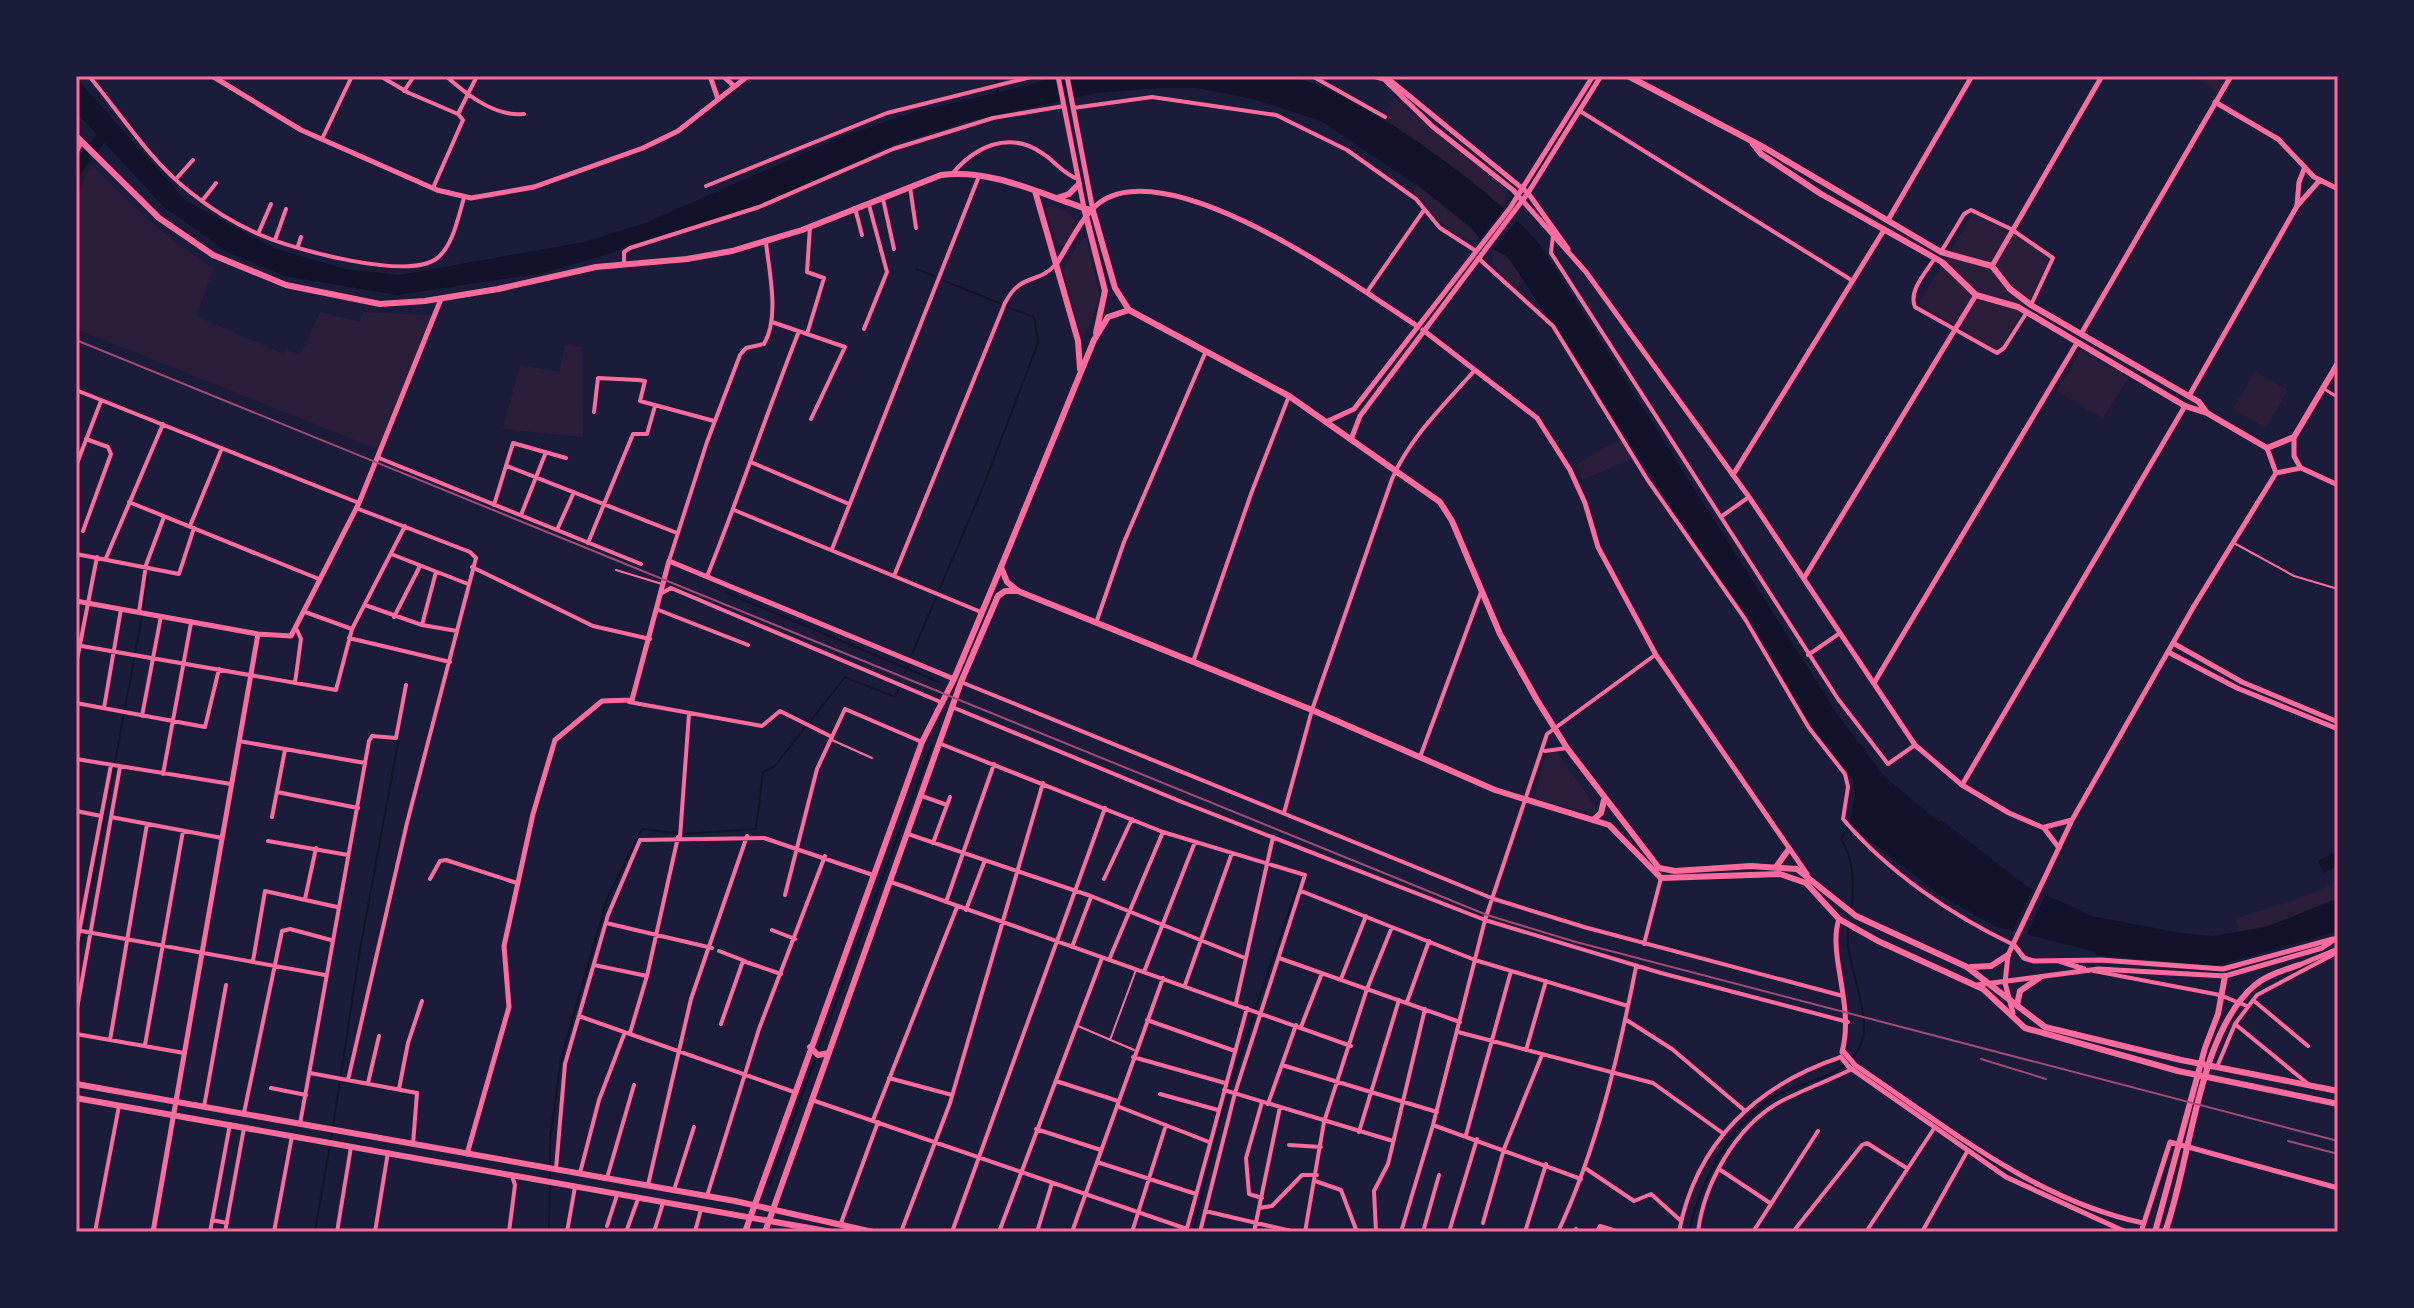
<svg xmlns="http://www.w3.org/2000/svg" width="2414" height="1308" viewBox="0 0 2414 1308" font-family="'Open Sans',sans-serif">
  <rect width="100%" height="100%" fill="#1b1b3a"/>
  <!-- green -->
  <path fill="#2a1e3b" d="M2192 76H2228L2218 92Z
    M1394 98 1507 190 1503 208 1472 181 1380 120Z
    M91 164C130 203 166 240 214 268L196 316 284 354 286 350 300 355 320 312 360 322 363 312 432 315 433 319 377 449 76 329V199Z
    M1416 184 1480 236 1477 240C1455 244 1428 208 1413 193Z
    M1050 206 1068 212 1075 220V230L1063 247 1057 244 1046 209Z
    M1974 212 2051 257V265L1999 351 1925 308 1920 301Z
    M1082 238H1087L1100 298 1085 336 1081 334 1063 270Z
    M1492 250 1503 252 1526 281 1514 290 1493 264Z
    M565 345 582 347 583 437 503 429 520 365 559 372Z
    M2081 350 2128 378 2103 419 2057 391Z
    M2255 371 2288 390 2266 428 2233 409Z
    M1620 439 1633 458 1583 480 1577 464Z
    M1552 751 1557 752 1595 806 1597 815 1534 799 1545 757Z
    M2338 882V898C2306 914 2274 925 2239 932L2235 918 2290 902Z"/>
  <!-- water -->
  <path fill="#12122b" d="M1053 76C1105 76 1158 76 1211 76 1235 76 1260 74 1284 76 1348 82 1499 194 1540 245L1837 714 1884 776 1939 822 1941 820 2028 887 2092 916 2180 933 2213 936 2266 927 2338 898V931L2216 966 2097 955 2093 951 1994 926 1937 893 1859 832 1850 822 1855 795 1853 780 1798 707 1754 624 1710 565 1508 257 1483 243 1470 226 1421 188 1321 121 1253 99 1197 88H1159L1096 93 966 122 898 143 758 205 602 256 543 273 397 295 285 276 229 253 164 207 76 112V78L186 201 276 249 345 269 399 275 584 242 645 223 846 135 914 112 1030 85Z
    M2338 851V866L2324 873 2318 861Z"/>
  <!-- pier -->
  <path fill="#1b1b3a" d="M1506 207 1519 218 1492 251 1479 241Z
    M2034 886 2046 894 2025 938 2011 934Z"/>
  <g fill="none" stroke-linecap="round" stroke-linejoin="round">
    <!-- stream -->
    <path stroke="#12122b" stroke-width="2" d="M995 76 998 95
      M916 269 934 276
      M942 280 999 303
      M725 592 939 682
      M143 610 148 569
      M912 654 983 487 1038 343 1034 317 1007 307
      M905 673 909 665
      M808 724 845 677 895 697 898 690
      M1849 826 1841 839C1854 859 1855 887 1851 910
      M684 834 756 829 763 772 775 766 806 726
      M1848 928C1843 969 1884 1027 1851 1060
      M76 973 142 616
      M1255 1010 1298 886
      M818 1051 932 745
      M333 1127 359 955 399 738
      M550 1180V1139L561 1059 607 899 642 829 677 833
      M770 1184 816 1057
      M315 1232 332 1133
      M549 1232 550 1186
      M1193 1232 1224 1106 1253 1018
      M1689 1232C1700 1182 1732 1120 1778 1095 1800 1083 1827 1079 1846 1064"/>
    <!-- river -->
    <path stroke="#12122b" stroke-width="11" d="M76 171 107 130"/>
    <!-- service -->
    <path stroke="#ff6b9d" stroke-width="2" d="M2234 543 2294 576 2338 589
      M616 570 662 584
      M832 740 872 758
      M1078 1026 1134 1050
      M1110 1040 1136 970"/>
    <!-- pedestrian -->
    <path stroke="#ff6b9d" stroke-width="3" d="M2323 388 2337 397 2338 402"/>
    <!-- minor -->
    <path stroke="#ff6b9d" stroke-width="4" d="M89 76C121 114 150 161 190 192 211 209 237 225 263 236 296 250 406 280 436 259 453 247 458 217 464 198
      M380 76 409 93 458 114
      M446 76C468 96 496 117 524 114
      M1312 76 1385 117
      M404 91 414 76
      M1073 108 1152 97 1276 115 1347 150 1416 199 1440 228 1476 251
      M1580 111 1853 281
      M458 114 477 76
      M322 139 352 76
      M76 153 82 142
      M952 174C975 147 1008 130 1042 153 1055 161 1063 174 1078 179
      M176 179 193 160
      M706 186 887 113 1035 76
      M910 187 916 228
      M433 188 463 120 458 114
      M883 199 894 249
      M202 201 216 183
      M855 208 862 235
      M258 234 271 204
      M1553 235 1551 253 1838 699 1888 764 1915 745
      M275 240 286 209
      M298 246 301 237
      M1941 252 1964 214 1971 210 2011 229 2053 258 2031 305
      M1478 258 1553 326 1647 479 1745 619 1809 728 1845 774 1848 787 1843 819C1888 872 1951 915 2014 945
      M1935 258C1926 272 1908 291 1915 307L1997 353 2004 348 2027 312
      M624 264V252L630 248 759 207 893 149 993 118 1064 106
      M1367 292 1424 210
      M772 322 845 347 811 419
      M864 329 887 272 869 205
      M807 334 824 278 807 272 810 227
      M76 390 359 503
      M594 412 598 378 638 380 645 381 640 401 714 421
      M379 458 641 564
      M753 463 849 504
      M76 466 101 401
      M507 466 677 533
      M129 502 319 579
      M494 505 513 443 566 458
      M734 510 981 612
      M521 515 546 452
      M1722 516 1749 497
      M190 526 222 448
      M557 530 574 492
      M83 531 111 454 108 447 86 439
      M588 543 633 434H647L655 406
      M832 549 979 176
      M76 554 179 574 194 528
      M391 554 468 584
      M106 558 163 424
      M669 561 707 442 740 355 746 348 764 344C780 317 769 272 766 242
      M472 567 593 626 650 639
      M708 574C740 494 767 412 799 331
      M894 576 1005 303C1021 272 1037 285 1055 265
      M660 594 671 588 943 703
      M365 605 422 625 457 631
      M656 609 748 645
      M139 612 146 565 164 517
      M305 612 352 629
      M394 617 420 566
      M1096 623 1124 542 1206 351
      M422 625 436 572
      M349 638 450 662
      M76 645 336 690 352 629 405 526
      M1808 655 1840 633
      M1193 662 1251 494 1289 396
      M76 665 97 557
      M961 682 1494 899 1584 927 1843 996
      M295 683 301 639 297 630
      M629 702 762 726 780 711 832 737
      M76 703 205 727 219 669
      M952 707 1182 802 1485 920 1661 973 1848 1022
      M104 708 121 609
      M142 716 161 616
      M239 741 365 763
      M941 744 1163 832 1305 875 1235 1093 1200 1232
      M1545 751 1567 748
      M1420 757 1481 592
      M76 759 231 784
      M163 774 191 623
      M277 792 358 808
      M922 796 947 805
      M76 811 101 816
      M1284 813 1312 710 1392 479C1410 437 1445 404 1475 370
      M111 817 222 838
      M272 817 285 750
      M908 834 1091 896 1245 958
      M680 837 689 714
      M268 841 348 855
      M933 843 950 797
      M430 879 440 861 446 860 517 883
      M1104 879 1132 819
      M891 882 1351 1046
      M1301 891 1475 960 1628 1006
      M785 895 817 769 845 709 922 742
      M305 899 316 848
      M946 902 994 764
      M966 910 985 860
      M606 923 712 948
      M76 930 325 975
      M772 930 795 939
      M1644 944 1661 878
      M1072 947 1091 897
      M76 948 111 765
      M719 951 745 961
      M1279 958 1460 1022
      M1109 960 1163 832
      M253 961 265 891 337 907
      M594 965 647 976
      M2094 971 2220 995 2247 1006
      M1144 972 1195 842
      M1341 979 1366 916
      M1185 985 1232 853
      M2253 1000 2308 1046
      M1407 1002 1429 941
      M1236 1003 1273 837
      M76 1014 120 767
      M579 1016 794 1092
      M1625 1019 1672 1049 1744 1110
      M1147 1020 1235 1051
      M721 1024 743 961 781 974
      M2235 1024 2307 1083
      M1301 1027 1322 973
      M1458 1032 1653 1083 1724 1134
      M630 1033 647 976 678 837
      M76 1034 184 1053
      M110 1040 147 824
      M145 1045 183 831
      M1526 1050 1546 981
      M1133 1057 1225 1083
      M1282 1065 1437 1112
      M2217 1067 2235 1024 2257 995 2338 952
      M310 1073 417 1093 413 1144
      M889 1078 952 1095
      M348 1080 407 823 476 558 470 552 356 508
      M1056 1081 1118 1101
      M368 1083 379 1036
      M271 1088 306 1095
      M399 1089 408 1043 422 1001
      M1224 1090 1393 1141
      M1160 1094 1218 1110
      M812 1100 1187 1229
      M1268 1104 1296 1025
      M1117 1106 1209 1142
      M204 1107 226 985
      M244 1113 282 931 290 929 331 940
      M873 1120 957 907
      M300 1124 369 741 372 736 396 738 406 685
      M1433 1125 1581 1179
      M1036 1129 1101 1150
      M1359 1132 1399 1000
      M1466 1135 1511 971
      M1289 1145 1321 1147
      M1097 1162 1196 1194
      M1585 1168 1634 1201 1651 1194 1680 1220
      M556 1169 565 1064 608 915 640 840 764 838 873 875
      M1719 1169 1770 1203
      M580 1173 599 1100 625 1032
      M607 1178 634 1085
      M1315 1181 1341 1190 1357 1232
      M648 1185 691 999 747 836
      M674 1190 694 1127
      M707 1196 759 1029 825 856
      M1262 1198 1249 1194 1246 1158 1262 1102
      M1259 1208 1272 1206 1302 1175H1317
      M1205 1211 1295 1232
      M212 1220 227 1223
      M841 1223 878 1122
      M1483 1223 1504 1149 1542 1055
      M607 1226 617 1195
      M95 1232 119 1106
      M210 1232 230 1124
      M225 1232 244 1128
      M274 1232 292 1136
      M337 1232 351 1147
      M375 1232 388 1152
      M509 1232 515 1185 512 1176
      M567 1232 575 1187
      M626 1232 638 1199
      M654 1232 663 1203
      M695 1232 701 1209
      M901 1232 950 1103 1043 783
      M952 1232 1105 808
      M999 1232 1102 958
      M1037 1232 1052 1183
      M1072 1232 1163 978
      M1132 1232 1166 1125
      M1186 1232 1247 1008
      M1254 1232 1280 1107
      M1305 1232 1324 1122 1367 989 1392 927
      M1376 1232 1374 1191 1388 1164 1425 1009
      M1401 1232 1433 1125 1485 920 1547 734 1655 655
      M1423 1232 1439 1175
      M1449 1232 1477 1139
      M1525 1232 1546 1164
      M1558 1232C1597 1148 1618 1058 1636 967
      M1575 1232 1576 1229
      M1597 1232 1600 1226 1619 1232
      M1679 1232C1696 1142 1757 1085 1841 1057
      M1698 1232C1704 1184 1735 1128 1778 1103 1802 1090 1828 1081 1852 1069
      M1753 1232 1818 1131
      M1793 1232 1862 1145 1867 1143 1905 1167
      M1866 1232 1935 1127
      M1922 1232 1968 1150"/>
    <!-- tertiary -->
    <path stroke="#ff6b9d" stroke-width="5" d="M710 76 718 99
      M723 76 734 86
      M2215 102 2278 139 2314 177 2338 189
      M2297 205 2299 182 2305 167
      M1057 263C1069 245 1082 216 1099 203 1170 151 1356 286 1417 326
      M1992 266 2102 76
      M1423 330 1537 418 1570 470 1585 503 1598 547 1656 655 1807 874
      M2081 334 2231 76
      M2189 396 2297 206 2320 180
      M1328 421 1354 409 1510 208 1593 76
      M1352 437 1360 416 1528 193 1601 76
      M1733 475 1884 230
      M1804 578 1976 295
      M76 601 258 634 291 636 359 503 441 299
      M2173 643 2242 682 2338 722
      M2168 652 2237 688 2338 729
      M1874 683 2077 343
      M1962 785 2185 406
      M1839 919C1827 954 1855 1005 1842 1052
      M1843 1051 1855 1065C1946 1126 2034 1200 2143 1223
      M1841 1057 1849 1067 2006 1177 2126 1232
      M467 1154 509 1007 504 946 533 814 555 740 602 701 632 700 669 561 954 679
      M153 1232 258 634
      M2141 1232 2170 1142 2338 1188"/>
    <!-- secondary -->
    <path stroke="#ff6b9d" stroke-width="5" d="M212 76 301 130 437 190 471 198 534 187 643 148 678 131 748 76
      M1058 76 1084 208
      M1067 76 1093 211
      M1373 76 1391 81 1528 193 1568 249
      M1385 80 1432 126 1513 190 1586 272 1749 497 1915 745 1962 785 2009 813 2044 828 2059 848
      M1888 220 1972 76
      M2294 437V456L2300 467
      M2267 448 2276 473
      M2045 827 2072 820
      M2014 945 2024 958 2034 961 2101 960 2223 969 2333 939
      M2059 961 2084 969
      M2299 965 2338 949
      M1977 985 2098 969 2225 976 2322 948 2338 937
      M2013 1013 2005 983 2008 955 2072 820 2194 606 2276 473 2301 468 2338 485"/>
    <!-- primary -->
    <path stroke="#ff6b9d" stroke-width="6" d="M1628 76 1765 148 1941 252 1992 266 2010 289 2031 305 2199 402 2207 413
      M1753 144 1761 154 1821 194 1942 262 1976 295 2018 307 2185 406 2207 413 2267 448 2294 437 2338 363
      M810 1047 818 1055 829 1053
      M76 1084 735 1201 873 1232
      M76 1098 832 1232
      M745 1232 922 742 954 679 1001 567
      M765 1232 961 682 998 596 1005 591H1018
      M2155 1232 2205 1048 2218 1014 2225 976
      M2165 1232C2191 1162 2197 1034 2255 985 2267 975 2284 970 2299 965"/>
    <!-- trunk -->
    <path stroke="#ff6b9d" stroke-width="6" d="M76 136 159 218 213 255 286 285 380 304 425 301 498 289 596 267 687 259 732 251 802 230 941 175C993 168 1044 196 1093 211L1115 288 1129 310 1289 396 1440 502 1452 521 1500 634 1537 700 1567 748 1659 868 1675 871 1751 866 1797 869 1856 916 1967 967 2045 1027 2181 1060 2338 1091
      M1035 191 1078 341 1080 369
      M1057 198 1069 194 1079 184
      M1084 208 1105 291 1096 333
      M1129 310 1108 317 1094 340 1001 567 1007 582 1018 591 1312 710 1495 790 1609 825 1661 878 1780 874 1806 883 1839 919 1878 941 1983 989 2025 1028 2178 1071 2338 1104
      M1593 820 1601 813 1604 800
      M1776 867 1789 849
      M1971 967 1991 966 2008 955
      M2017 1005 2020 991 2039 978"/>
    <!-- rail -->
    <path stroke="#a44b75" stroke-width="2" d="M76 340 1487 915 1576 942 2338 1141
      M1981 1059 2046 1079
      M2288 1141 2338 1154"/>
  </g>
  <!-- border -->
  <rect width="2414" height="1308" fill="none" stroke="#1b1b3a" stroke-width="156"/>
  <rect x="78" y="78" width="2258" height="1152" fill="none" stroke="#ff6b9d" stroke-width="3"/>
</svg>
